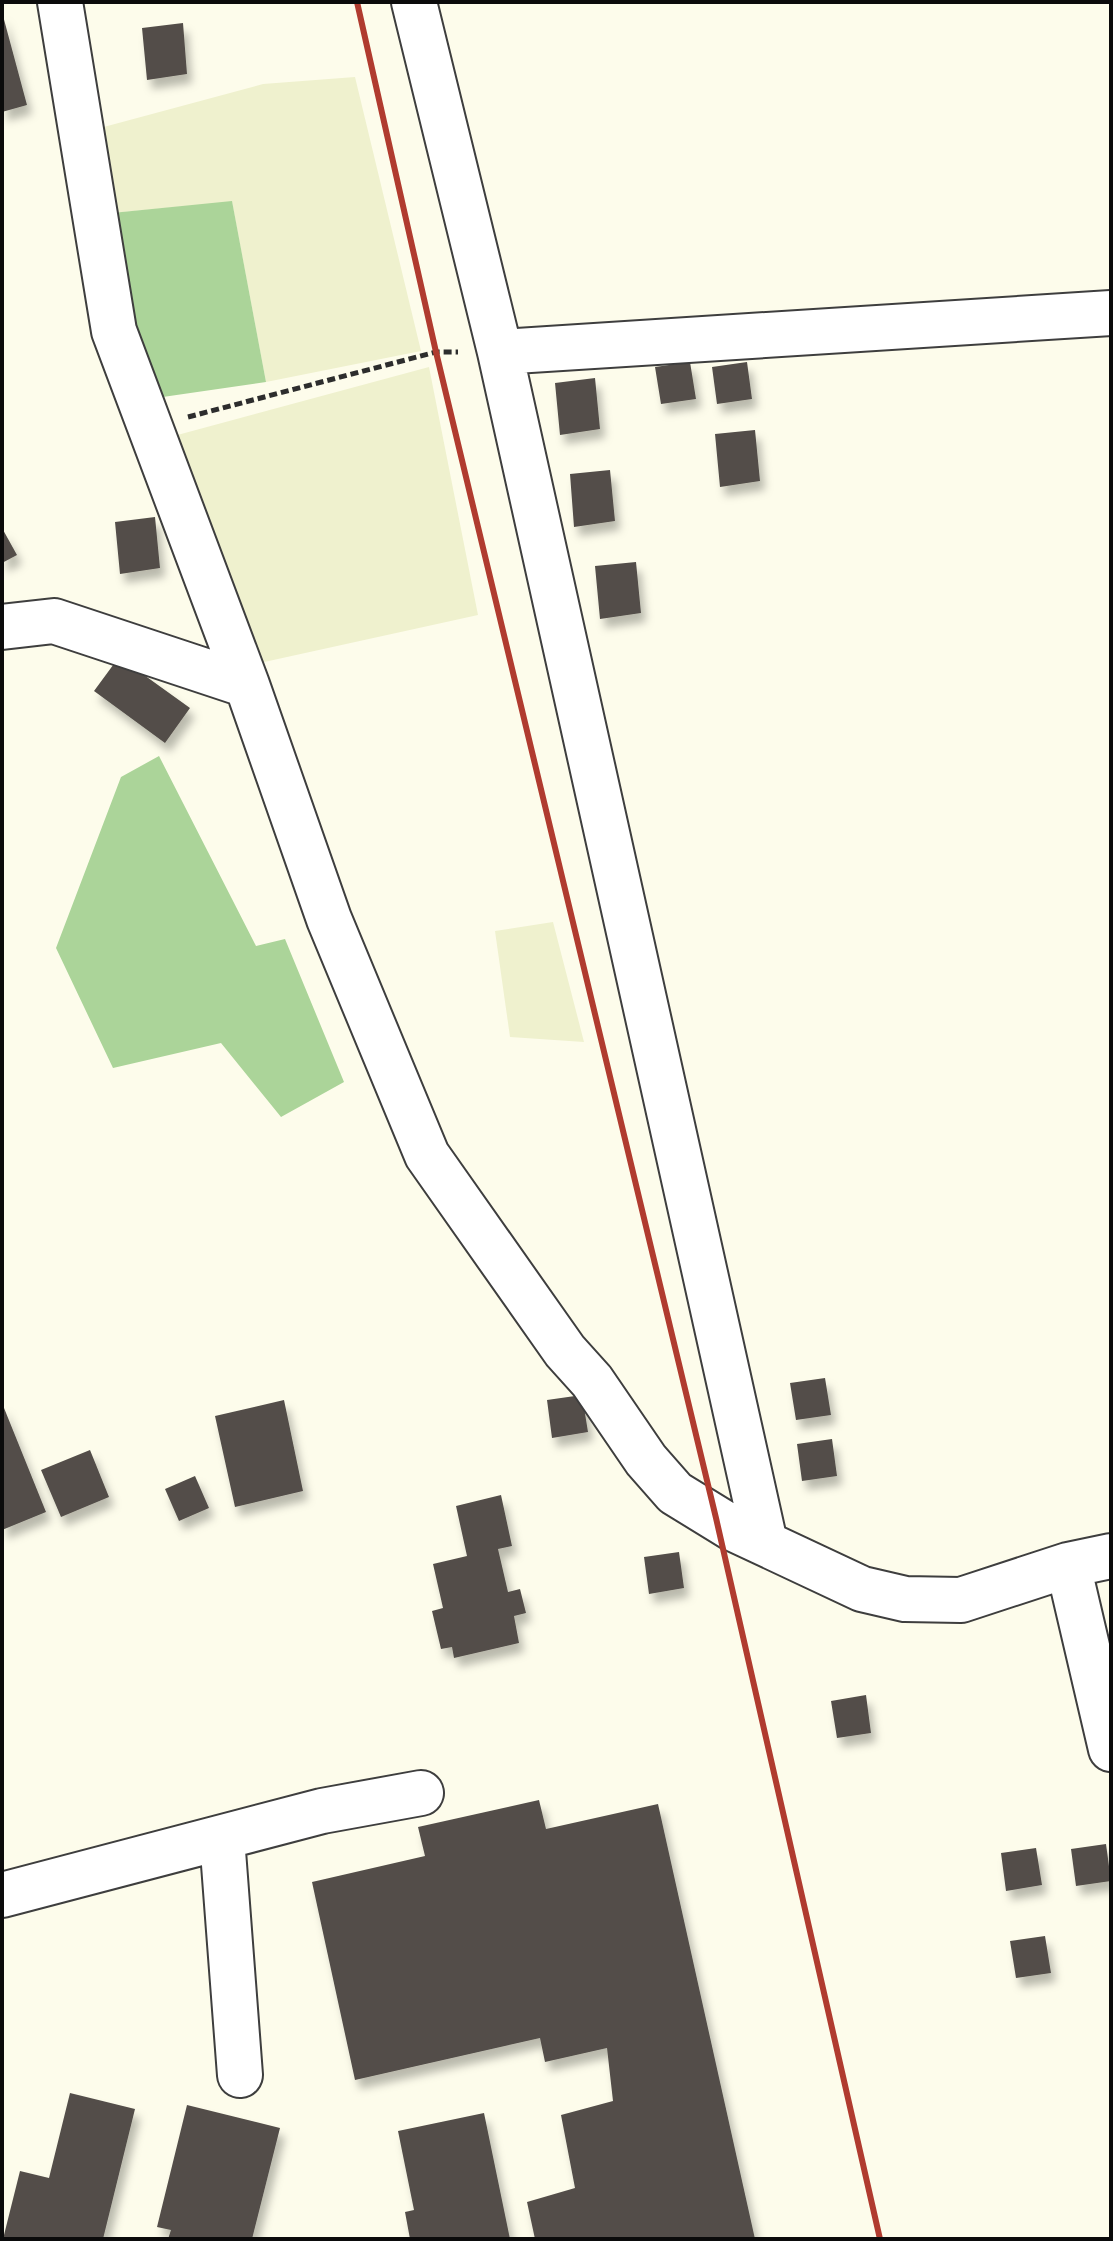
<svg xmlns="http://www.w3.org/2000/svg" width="1113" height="2241" viewBox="0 0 1113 2241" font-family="'Source Serif 4',serif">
  <defs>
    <filter id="shadow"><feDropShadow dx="5" dy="9" stdDeviation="4" flood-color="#0004"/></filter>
  </defs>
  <rect width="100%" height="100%" fill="#fdfceb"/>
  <!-- farmland -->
  <path fill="#eff1ce" d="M355 77 421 351 266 382 232 202 112 213 100 128 263 84Z
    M429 367 478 615 251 665 170 437Z
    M553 922 584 1042 510 1037 495 931Z"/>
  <!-- forest -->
  <path fill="#abd499" d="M232 201 266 382 142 400 112 213Z
    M159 756 256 946 285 939 344 1082 281 1117 221 1043 113 1068 56 948 121 777Z"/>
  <!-- building -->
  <path fill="#534e49" filter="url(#shadow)" d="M2 12 27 105 2 112Z
    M183 23 187 74 147 80 142 28Z
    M690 362 696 399 661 404 655 367Z
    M747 362 752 399 717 404 712 367Z
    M595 378 600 429 560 435 555 383Z
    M755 430 760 481 720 487 715 434Z
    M610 470 615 521 574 527 570 474Z
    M155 517 160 568 120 574 115 522Z
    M2 528 17 555 2 563Z
    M636 562 641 613 600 619 595 566Z
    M119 657 190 708 165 743 94 691Z
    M825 1378 831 1415 796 1420 790 1383Z
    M582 1395 588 1432 552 1438 547 1400Z
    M284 1400 303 1491 235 1507 215 1416Z
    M2 1403 46 1512 2 1530Z
    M832 1439 837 1476 802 1481 797 1444Z
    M90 1450 109 1497 61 1517 41 1470Z
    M195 1476 209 1508 179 1521 165 1489Z
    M501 1495 512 1546 498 1549 508 1592 520 1589 526 1613 514 1616 519 1643 454 1658 452 1647 441 1649 432 1611 443 1608 433 1564 467 1556 456 1506Z
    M679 1552 684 1588 649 1594 644 1557Z
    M866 1695 871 1733 837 1738 831 1701Z
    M539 1800 546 1829 658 1804 755 2239H535L527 2202 575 2188 561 2115 613 2101 607 2048 545 2062 540 2038 355 2080 312 1882 425 1856 418 1827Z
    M1106 1844 1111 1881 1076 1886 1071 1849Z
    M1036 1848 1042 1885 1006 1891 1001 1853Z
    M1045 1936 1051 1973 1016 1978 1010 1941Z
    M70 2093 135 2109 103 2239H3L20 2171 49 2178Z
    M187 2105 280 2128 252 2239H168L171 2230 157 2227Z
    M484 2113 510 2239H410L405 2212 414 2210 398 2131Z"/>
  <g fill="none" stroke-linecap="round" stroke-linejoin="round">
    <defs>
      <path id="minor" d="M60 2 114 331 247 685 329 919 427 1155 565 1351 592 1381 646 1460 675 1493 732 1528 862 1589 905 1599 961 1600 1068 1565 1111 1556
        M414 2 500 352 765 1543
        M500 352 1111 313
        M2 627 54 621 247 685
        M1068 1565 1111 1749
        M222 1838 240 2075
        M2 1895 322 1811 421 1793"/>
    </defs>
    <!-- minor casing -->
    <use href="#minor" stroke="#3e3e3e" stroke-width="48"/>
    <!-- path -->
    <path stroke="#2d2d2d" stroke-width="5" stroke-dasharray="8 4" stroke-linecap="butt" d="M188 417 436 352H458"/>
    <!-- minor -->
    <use href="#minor" stroke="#fff" stroke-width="44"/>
    <!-- rail -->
    <path stroke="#b03b2f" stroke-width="6" d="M357 2 436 352 716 1518 880 2239"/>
  </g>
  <!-- border -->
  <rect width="1113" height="2241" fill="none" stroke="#0b0b0b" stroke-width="8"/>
</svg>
